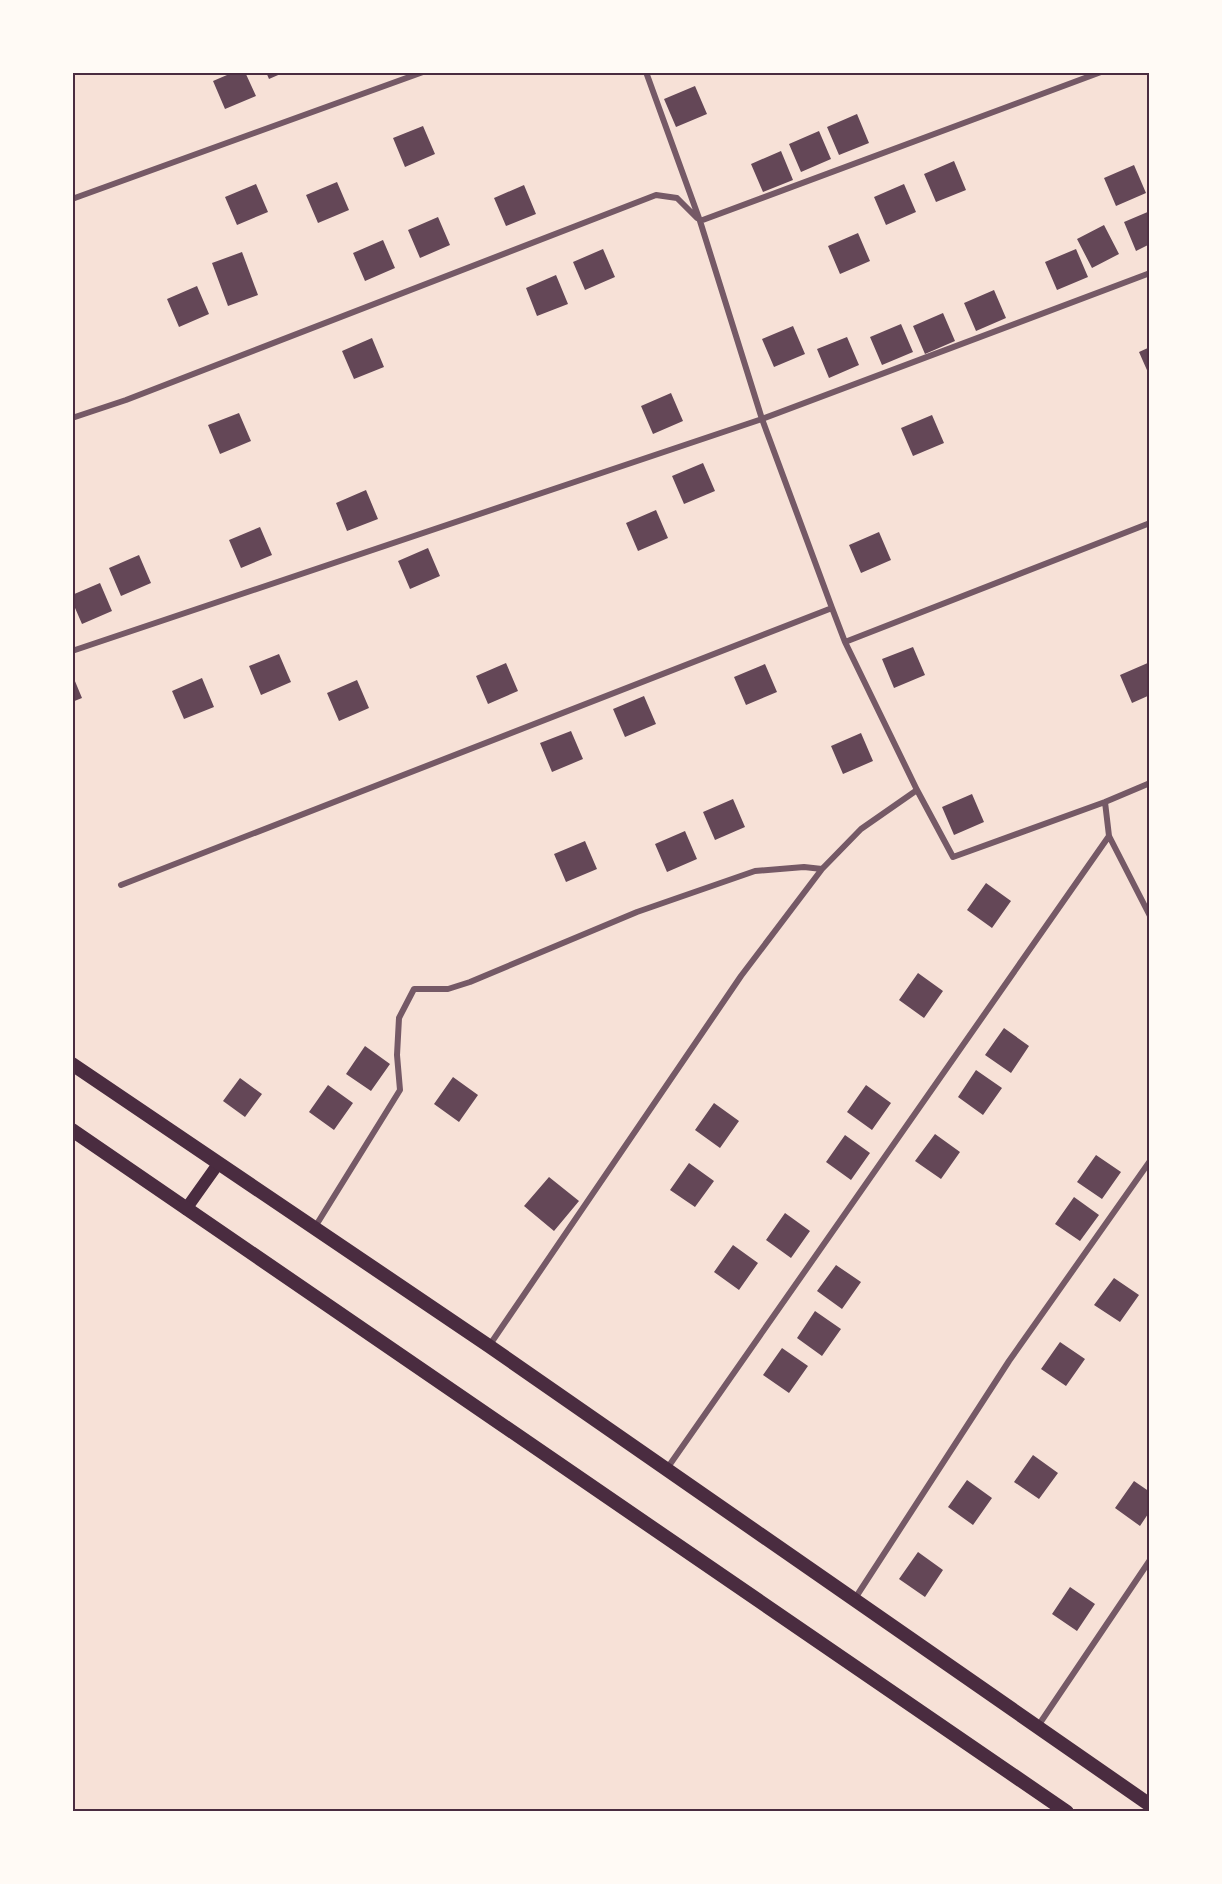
<svg xmlns="http://www.w3.org/2000/svg" width="1222" height="1884" viewBox="0 0 1222 1884" font-family="'Nunito Sans',sans-serif">
  <rect width="100%" height="100%" fill="#f7e1d7"/>
  <!-- building -->
  <path fill="#644757" d="M234 72H245L256 96 225 109 213 81Z
    M266 72H285L269 79Z
    M695 86 707 114 676 127 664 99Z
    M857 114 869 143 839 155 827 127Z
    M423 126 435 154 405 167 393 138Z
    M819 131 831 159 801 172 789 144Z
    M781 151 793 180 763 192 751 164Z
    M954 161 966 190 936 202 924 174Z
    M1134 165 1146 193 1116 206 1104 178Z
    M337 182 349 210 318 223 306 195Z
    M256 184 268 212 237 225 225 197Z
    M904 184 916 212 886 225 874 197Z
    M524 185 536 214 506 226 494 198Z
    M1150 211V244L1136 251 1124 222Z
    M438 217 450 245 420 258 408 230Z
    M1104 225 1119 254 1092 268 1077 239Z
    M858 233 870 261 840 274 828 246Z
    M383 240 395 268 365 281 353 253Z
    M603 249 615 277 585 290 573 262Z
    M1076 249 1088 277 1057 290 1045 262Z
    M242 252 258 295 228 306 212 263Z
    M556 275 568 304 537 316 526 288Z
    M197 286 209 314 179 327 167 299Z
    M994 290 1006 318 976 331 964 303Z
    M943 313 955 341 925 354 913 326Z
    M901 324 913 352 882 365 870 337Z
    M793 326 805 354 774 367 762 339Z
    M847 337 859 365 829 378 817 349Z
    M372 338 384 367 354 379 342 351Z
    M1150 347V377L1139 352Z
    M671 393 683 421 653 434 641 406Z
    M239 413 251 441 220 454 208 425Z
    M932 415 944 443 913 456 901 428Z
    M703 463 715 491 684 504 672 476Z
    M366 490 378 519 347 531 336 503Z
    M656 510 668 538 638 551 626 523Z
    M260 527 272 555 241 568 229 540Z
    M879 532 891 560 861 573 849 545Z
    M428 548 440 576 410 589 398 561Z
    M139 555 151 583 121 596 109 568Z
    M100 583 112 611 82 624 72 601V595Z
    M913 647 925 675 894 688 882 659Z
    M279 654 291 682 261 695 249 666Z
    M1150 662V695L1132 703 1120 675Z
    M506 663 518 691 488 704 476 676Z
    M765 664 777 692 746 705 734 677Z
    M72 674 82 698 72 702Z
    M202 678 214 707 184 719 172 691Z
    M357 680 369 708 339 721 327 693Z
    M644 696 656 724 625 737 613 709Z
    M571 731 583 759 552 772 540 743Z
    M861 733 873 761 843 774 831 746Z
    M972 794 984 822 954 835 942 807Z
    M733 799 745 827 715 840 703 812Z
    M685 831 697 859 667 872 655 844Z
    M585 841 597 869 566 882 554 854Z
    M986 883 1011 901 992 928 967 910Z
    M918 973 943 991 924 1018 899 1000Z
    M1004 1028 1029 1046 1011 1073 985 1055Z
    M365 1046 390 1064 371 1091 346 1074Z
    M976 1070 1002 1088 983 1115 958 1097Z
    M453 1077 478 1095 459 1122 434 1104Z
    M240 1078 262 1094 245 1117 223 1101Z
    M328 1085 353 1103 334 1130 309 1112Z
    M866 1085 891 1103 872 1130 847 1112Z
    M714 1103 739 1121 720 1148 695 1130Z
    M935 1134 960 1152 941 1179 915 1161Z
    M845 1135 870 1153 851 1180 826 1162Z
    M1096 1155 1121 1172 1102 1199 1077 1182Z
    M689 1163 714 1181 695 1207 670 1190Z
    M549 1177 579 1201 554 1231 524 1206Z
    M1074 1197 1099 1215 1080 1241 1055 1224Z
    M785 1213 810 1231 791 1258 766 1240Z
    M733 1245 758 1263 739 1290 714 1272Z
    M836 1265 861 1282 842 1309 817 1291Z
    M1114 1278 1139 1295 1120 1322 1094 1305Z
    M815 1311 841 1329 822 1356 797 1338Z
    M1060 1342 1085 1359 1066 1386 1041 1369Z
    M782 1348 808 1366 789 1393 763 1375Z
    M1033 1455 1058 1473 1039 1499 1014 1482Z
    M967 1480 992 1498 973 1525 948 1507Z
    M1134 1481 1150 1492V1511L1140 1526 1115 1508Z
    M918 1552 943 1570 925 1597 899 1579Z
    M1070 1587 1095 1604 1077 1631 1052 1614Z"/>
  <g fill="none" stroke-linecap="round" stroke-linejoin="round">
    <!-- minor -->
    <path stroke="#755966" stroke-width="6" d="M646 72 700 221 762 419 832 608 845 642 917 790 953 857 1105 802 1150 783
      M72 199 423 72
      M700 221 1101 72
      M72 418 126 400 656 195 677 198 697 218
      M845 642 1150 523
      M72 651 762 419 1150 273
      M1105 802 1109 836 1150 916
      M121 885 832 608
      M315 1227 400 1090 397 1055 399 1018 414 989H448L470 982 637 912 755 871 804 867 822 869
      M489 1346 741 976 822 869 861 829 917 790
      M666 1470 1109 836
      M854 1600 1009 1361 1150 1161
      M1038 1726 1150 1560"/>
    <!-- secondary -->
    <path stroke="#4a2c40" stroke-width="12" d="M186 1209 218 1164"/>
    <!-- primary -->
    <path stroke="#4a2c40" stroke-width="14" d="M72 1064 489 1346 1150 1805
      M72 1130 1067 1812"/>
  </g>
  <!-- border -->
  <rect width="1222" height="1884" fill="none" stroke="#fffaf5" stroke-width="147"/>
  <rect x="74" y="74" width="1074" height="1736" fill="none" stroke="#4a2c40" stroke-width="2"/>
</svg>
